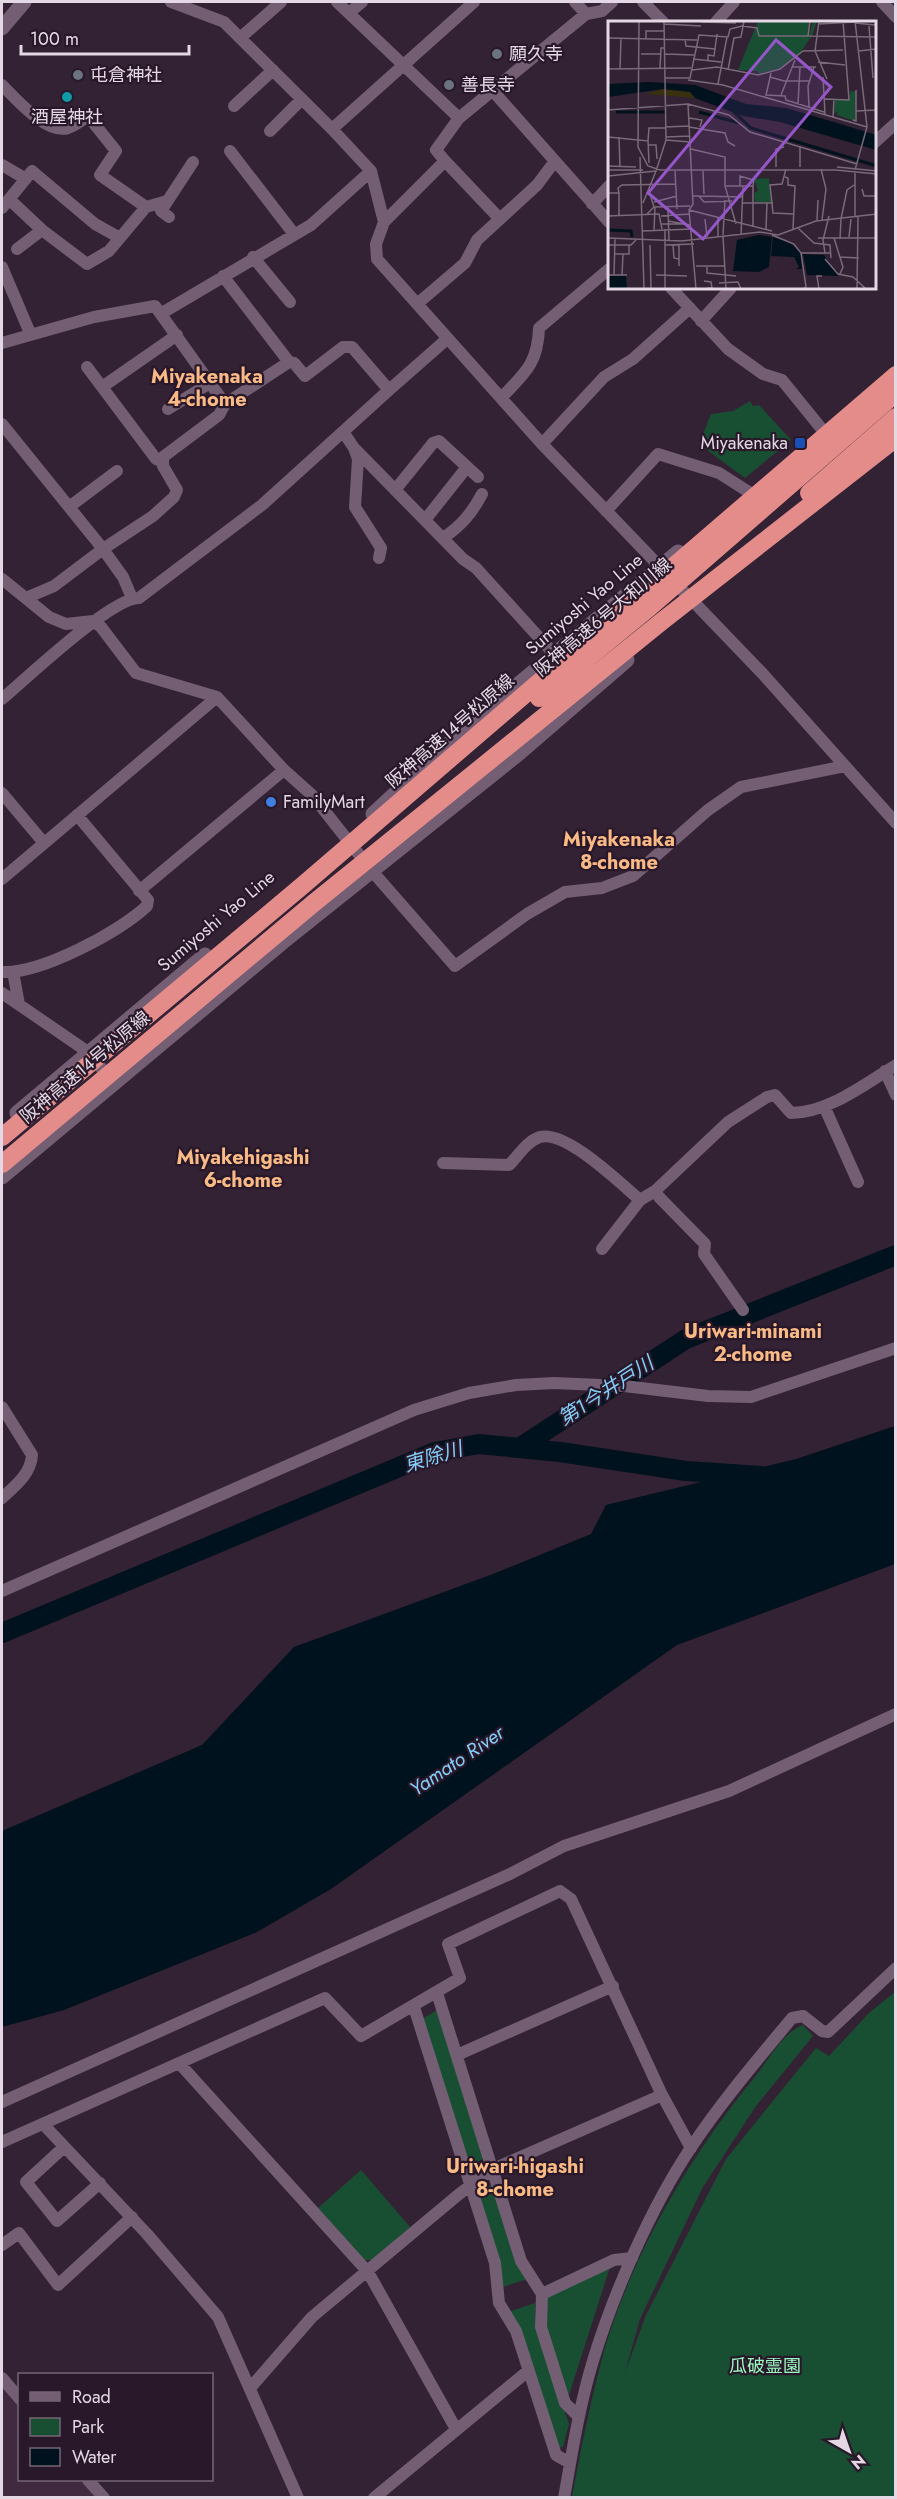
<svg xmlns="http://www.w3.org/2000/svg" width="897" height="2499" viewBox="0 0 897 2499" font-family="Jost,'Noto Sans JP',sans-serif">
  <rect width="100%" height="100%" fill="#332134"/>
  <!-- built -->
  <path fill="#402a40" d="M2 2384 19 2405 20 2480H82L98 2497H2Z"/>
  <!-- green -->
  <path fill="#184f33" d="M750 401 753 406 759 405 791 440 745 478 699 444 711 414 733 411Z
    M895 1992V2497H572C581 2448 591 2399 604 2351 633 2253 689 2157 754 2078 767 2062 783 2032 803 2025L813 2036 756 2106 703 2187 640 2319 625 2373 646 2315 726 2159 816 2048 829 2056 869 2013Z
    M437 2010 484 2158 469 2169 422 2019Z
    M361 2170 410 2227 372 2260H365L318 2208Z
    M492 2184 527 2279 500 2288 477 2195Z
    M610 2267 569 2395H566L544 2323 547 2296Z
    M535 2303V2323L569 2424 563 2447 558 2448 508 2312Z"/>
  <!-- water -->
  <path fill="#00121d" d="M895 1426V1564L677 1645 331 1889 257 1932 64 2010 2 2027V1831L202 1745 294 1647 493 1574 591 1534 606 1505 796 1459Z"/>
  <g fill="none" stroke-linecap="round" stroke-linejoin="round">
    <!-- river -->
    <path stroke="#00121d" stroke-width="20" d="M519 1448 686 1339 896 1255
      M2 1633 435 1452 479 1444 560 1452 686 1471 761 1476"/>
    <!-- minor -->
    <path stroke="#735e73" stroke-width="12" d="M171 2 224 22 332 129 371 171 384 222
      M337 2 459 118
      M575 2 586 14
      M612 2 602 11 586 14 459 118 436 150 445 161 384 222 376 244 377 259 542 444 762 673 896 823
      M643 2 663 22
      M882 2 896 17
      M349 13 362 2
      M716 22 734 2
      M240 38 281 2
      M2 85C15 98 47 135 68 128 75 126 82 120 88 116L116 151 100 175 146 207
      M492 90 609 222
      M234 106 273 70
      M332 129 474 2
      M270 131 302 99
      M874 143 896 123
      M230 151 294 234
      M445 161 499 218
      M2 165 26 179
      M10 200 42 230 87 264 109 251 146 207 167 201
      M592 204 609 186
      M2 208 32 171 95 224 120 238
      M169 217 161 211 193 162
      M17 249 42 230
      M253 257 290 302
      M2 267 30 333
      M223 276 289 362
      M671 288 728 349 763 374 782 380 825 433
      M417 304 465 263 477 240 537 185 555 161
      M162 313 311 225 371 171
      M701 321 731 288
      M2 343 94 317 155 306 225 404
      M87 367 156 459 163 462
      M102 387 177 335
      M501 398C524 374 538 364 539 328L609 269
      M168 409 210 383
      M2 424 103 549 123 577 132 598
      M344 433 354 448 358 459 355 507 381 548 379 558
      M542 444 604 377 633 359 690 308
      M354 448 463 559 476 568 554 654
      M395 490 433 443 439 441 478 477
      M69 507 117 471
      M606 511 658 454 719 473 752 494
      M425 520 467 467
      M443 538C461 526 472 513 482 494
      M2 579 49 617 66 624 93 621 101 627 136 673 217 697 284 770 312 795 372 871 455 966 527 914 565 892 602 888 633 876 708 810 741 787 845 766
      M26 598 54 586 103 549 153 516 174 497 177 490 163 466V457L219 415 225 404 289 362 294 363 305 376 343 347H352L389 390 447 339
      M2 699C27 678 111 598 139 598L262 505 389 390
      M2 793 44 843
      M2 879 217 697
      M139 891 284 770
      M2 972C41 974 119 932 147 906L148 900 77 815
      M13 972 19 1004
      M2 993 88 1052 112 1081
      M885 1071 896 1095
      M824 1106 858 1182
      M443 1163 509 1165C518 1156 527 1141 540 1137 566 1130 620 1183 640 1200L655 1191 728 1122 767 1097 775 1095 791 1113C828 1113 865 1084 896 1065
      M655 1191 659 1197 705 1244 704 1254 743 1310
      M602 1249 640 1200
      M2 1407 32 1455C31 1474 15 1486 2 1498
      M2 1591 414 1410 469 1393 516 1385 554 1383 624 1386 708 1396 751 1397 896 1348
      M437 1993 521 2261 542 2294 541 2327 565 2403 579 2417
      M414 2007 495 2263 499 2303 516 2331 556 2455 570 2463
      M457 2055 613 1986
      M179 2063 368 2272 456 2429
      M2 2102 510 1874 564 1846 729 1791 896 1714
      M43 2124 147 2234 218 2317 298 2498
      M2 2142 325 1998 361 2036 460 1978 448 1944 560 1891 571 1899 662 2095 691 2148
      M64 2147 26 2182 57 2221 100 2183
      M2 2245 19 2233 58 2285 132 2217
      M542 2294 614 2260 632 2258
      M2 2378 20 2399
      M251 2387 312 2317 458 2195 491 2170 662 2095
      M88 2480 104 2498
      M374 2498 528 2371
      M564 2498C572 2453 579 2408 592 2364 613 2294 651 2207 692 2146 722 2101 758 2059 792 2018L803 2016 822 2031 828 2032 896 1968"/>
    <!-- secondary -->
    <path stroke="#735e73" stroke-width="15" d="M2 28 24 2
      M373 814 468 726 678 552
      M17 1113 205 955
      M2 1177 283 942 517 755 627 660"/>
    <!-- motorway -->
    <path stroke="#e48c8a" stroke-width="18" d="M809 493 896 417
      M539 698 650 607 896 393
      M2 1137 302 886 896 375
      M2 1164 315 902 661 622 896 438"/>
  </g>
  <!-- markers -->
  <g fill="#6b7280" stroke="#29182a" stroke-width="2">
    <circle cx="497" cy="54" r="6"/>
    <circle cx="78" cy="75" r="6"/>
    <circle cx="449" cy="85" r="6"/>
  </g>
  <circle fill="#0f9aa8" stroke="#29182a" stroke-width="2" cx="67" cy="97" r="6"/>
  <rect fill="#1a4fb4" stroke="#29182a" stroke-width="2" x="794" y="437" width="12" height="12" rx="3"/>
  <circle fill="#3f7fe0" stroke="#29182a" stroke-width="2" cx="271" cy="802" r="6"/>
  <g text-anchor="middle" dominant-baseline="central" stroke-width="4.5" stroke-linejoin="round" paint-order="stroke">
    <!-- poi labels -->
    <g font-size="18" fill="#e4d8e4" stroke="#29182a" text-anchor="start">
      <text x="509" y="54">願久寺</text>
      <text x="90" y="75">屯倉神社</text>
      <text x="461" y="85">善長寺</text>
      <text x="67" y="117" text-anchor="middle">酒屋神社</text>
      <text x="788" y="443" text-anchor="end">Miyakenaka</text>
      <text x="283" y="802">FamilyMart</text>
    </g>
    <!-- street labels -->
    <g font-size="18" fill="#e4d8e4" stroke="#29182a">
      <text transform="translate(584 604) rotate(-40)">Sumiyoshi Yao Line</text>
      <text transform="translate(603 617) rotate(-40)">阪神高速6号大和川線</text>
      <text transform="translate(450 731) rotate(-41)">阪神高速14号松原線</text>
      <text transform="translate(216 921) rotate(-40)">Sumiyoshi Yao Line</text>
      <text transform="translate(85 1067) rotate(-40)">阪神高速14号松原線</text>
    </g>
    <!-- park labels -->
    <g font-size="18" fill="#9af9c0" stroke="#29182a">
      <text x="765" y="2366">瓜破霊園</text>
    </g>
    <!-- neighbourhood labels -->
    <g font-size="20" font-weight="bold" fill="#f9ba85" stroke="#29182a">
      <text x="207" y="376">Miyakenaka<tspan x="207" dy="23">4-chome</tspan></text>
      <text x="619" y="839">Miyakenaka<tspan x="619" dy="23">8-chome</tspan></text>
      <text x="243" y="1157">Miyakehigashi<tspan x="243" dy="23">6-chome</tspan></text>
      <text x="753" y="1331">Uriwari-minami<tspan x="753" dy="23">2-chome</tspan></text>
      <text x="515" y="2166">Uriwari-higashi<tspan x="515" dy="23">8-chome</tspan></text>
    </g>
    <!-- water labels -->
    <g font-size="20" font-style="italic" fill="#82cef8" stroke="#29182a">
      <text transform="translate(606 1391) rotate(-33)">第1今井戸川</text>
      <text transform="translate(433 1457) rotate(-17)">東除川</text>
      <text transform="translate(457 1761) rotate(-34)">Yamato River</text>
    </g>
  </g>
  <!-- overview -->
  <g transform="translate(608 21)">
    <rect width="268" height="268" fill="#332134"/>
    <path d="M150 0H201L200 19 205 0H209L204 15 189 36 172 47 150 53 149 50 130 49ZM242 70 248 71 247 100 229 94 230 90 226 93 227 79H242ZM161 157 163 181H147L146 172 150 170 146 158Z" fill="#184f33"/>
    <path d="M55 68 82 71 87 77 37 73Z" fill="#38300f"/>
    <path d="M40 61 87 64 138 83 178 87 229 102 268 114V129L172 101 135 95 87 77 82 71 55 68 0 76V63ZM151 214 164 216 161 246 151 251 125 250 129 219ZM165 216 182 222 193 232 194 248H188L191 246 186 236 163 235ZM195 233 216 234 225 248 229 249 230 255 199 254ZM0 255H18L19 268H0Z" fill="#00121d"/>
    <path fill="none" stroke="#00121d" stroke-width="3" d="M123 88 143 107 269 145M8 91H57M91 91 131 102M0 209 23 210 24 216"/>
    <path fill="none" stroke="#7a6a7a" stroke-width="1.5" d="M31 0 30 126 40 145 52 149H228L269 153M211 0 207 30 219 58M247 0 259 106 247 149M94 1 128 2M247 2 267 4M56 3 93 5M210 3 247 1M261 5 265 57M200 15 269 16M0 17 89 19M38 18V10H56M77 18 78 25 107 28M250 30 269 28M33 33H53M57 33 86 34M85 38 113 41M100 39V34L106 35 109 13M210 41 237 44M184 46H208M52 47 53 27H56M0 48 83 47M12 48 13 17M84 49 109 46 150 54 172 48 195 30 235 29M120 49 126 17 133 16 136 0M163 52 158 74 177 75 178 79 216 91M162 56 176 60H202M215 56 217 93M57 57H82L91 14 120 16 122 8 134 5 149 7 151 15H200L202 0M80 59 115 64 259 106M110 63 119 16M173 74 187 39M217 78 241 79 235 0M80 83 85 183 81 189 88 268M190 83 192 46M201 86 200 65 206 46M0 89 80 83 121 94 142 111 249 143M248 90 269 89M225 96 226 78M81 97 94 99 92 106M245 99 248 100V69M57 106 81 105M81 106 117 112 120 121 127 125M0 116 40 120 41 107H57M11 116 12 146M58 116 82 115M40 119 41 142M58 119 82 121M41 124H48L49 138M192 126V146M83 128 117 136V165L128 203M32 136 36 268M0 145 28 146M168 146V128L176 126M229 146 269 150M178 148 174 163 162 164 165 192 186 193M213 148 218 168 214 199M0 149H35M48 150 58 119 56 0M67 150 69 188M95 150 96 173M247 152V196M0 155 48 150M177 156 180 157V164L187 165 185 208M118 165H145L146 157M132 165V155L145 159M145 165V205M254 168 256 175H269M0 172H11L10 167 14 164 68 163M11 172V195M85 175H91L96 181 124 180M91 175 135 176M46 181 69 175M35 182 48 150M135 182H165M46 186 82 185M60 187 61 219M81 189 164 210M39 193 46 186 41 170M0 195 51 193 54 208M53 195 81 193M97 198 99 216M233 198 239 169 246 164M209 199 210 179M60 200 82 204M54 203H75M190 207 206 222 222 224 223 237M57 208V268M158 208 159 182M46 209 47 186M34 210 84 208M115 214 117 179M133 214 135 165M164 214 186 223 193 232 198 266 195 268M110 215V196M115 215 118 268M241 216 243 198M0 217 74 220 152 211 170 214 208 200 269 193M210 217H269M226 217 235 246 232 253M232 218 233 198M0 224H23L28 219M42 224 43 268M57 224 86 223M65 224 66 237 71 238M71 224V245M193 232H223M217 232 215 219 221 195M7 233H21V224M232 236 251 237M217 238 230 253 245 256 258 268M88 245H117M99 246V252L128 255M0 254H19M6 254 7 218M14 254 15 233M48 254 79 255M96 260 103 261 104 267H99M111 262 130 261 133 268M211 268 209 255H214M249 268 250 196"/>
    <path fill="#9557c8" fill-opacity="0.15" stroke="#9557c8" stroke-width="3" d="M168 19 223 66 95 218 40 172Z"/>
    <rect width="268" height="268" fill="none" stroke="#e4d8e4" stroke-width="3"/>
  </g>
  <!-- border -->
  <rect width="897" height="2499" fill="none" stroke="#e4d8e4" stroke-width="6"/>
  <!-- legend -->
  <rect x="18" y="2373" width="195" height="108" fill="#29182a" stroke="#746574" stroke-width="1.5"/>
  <rect x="30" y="2392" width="30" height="9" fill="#735e73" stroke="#746574" stroke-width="1.5"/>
  <text x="72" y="2403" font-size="18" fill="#e4d8e4">Road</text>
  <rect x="30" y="2418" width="30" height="18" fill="#184f33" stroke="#746574" stroke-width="1.5"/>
  <text x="72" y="2433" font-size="18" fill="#e4d8e4">Park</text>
  <rect x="30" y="2448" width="30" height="18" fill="#00121d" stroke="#746574" stroke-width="1.5"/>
  <text x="72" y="2463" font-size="18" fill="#e4d8e4">Water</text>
  <!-- north arrow -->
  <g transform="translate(849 2451) rotate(140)" stroke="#29182a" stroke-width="4.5" paint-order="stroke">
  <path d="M0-4.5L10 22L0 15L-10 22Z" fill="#e4d8e4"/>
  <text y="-9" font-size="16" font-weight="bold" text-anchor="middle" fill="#e4d8e4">N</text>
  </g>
  <!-- scale -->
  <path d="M21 45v9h168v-9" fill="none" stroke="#e4d8e4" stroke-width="3"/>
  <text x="30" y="45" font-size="18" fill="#e4d8e4" stroke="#29182a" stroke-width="4.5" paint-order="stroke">100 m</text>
</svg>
